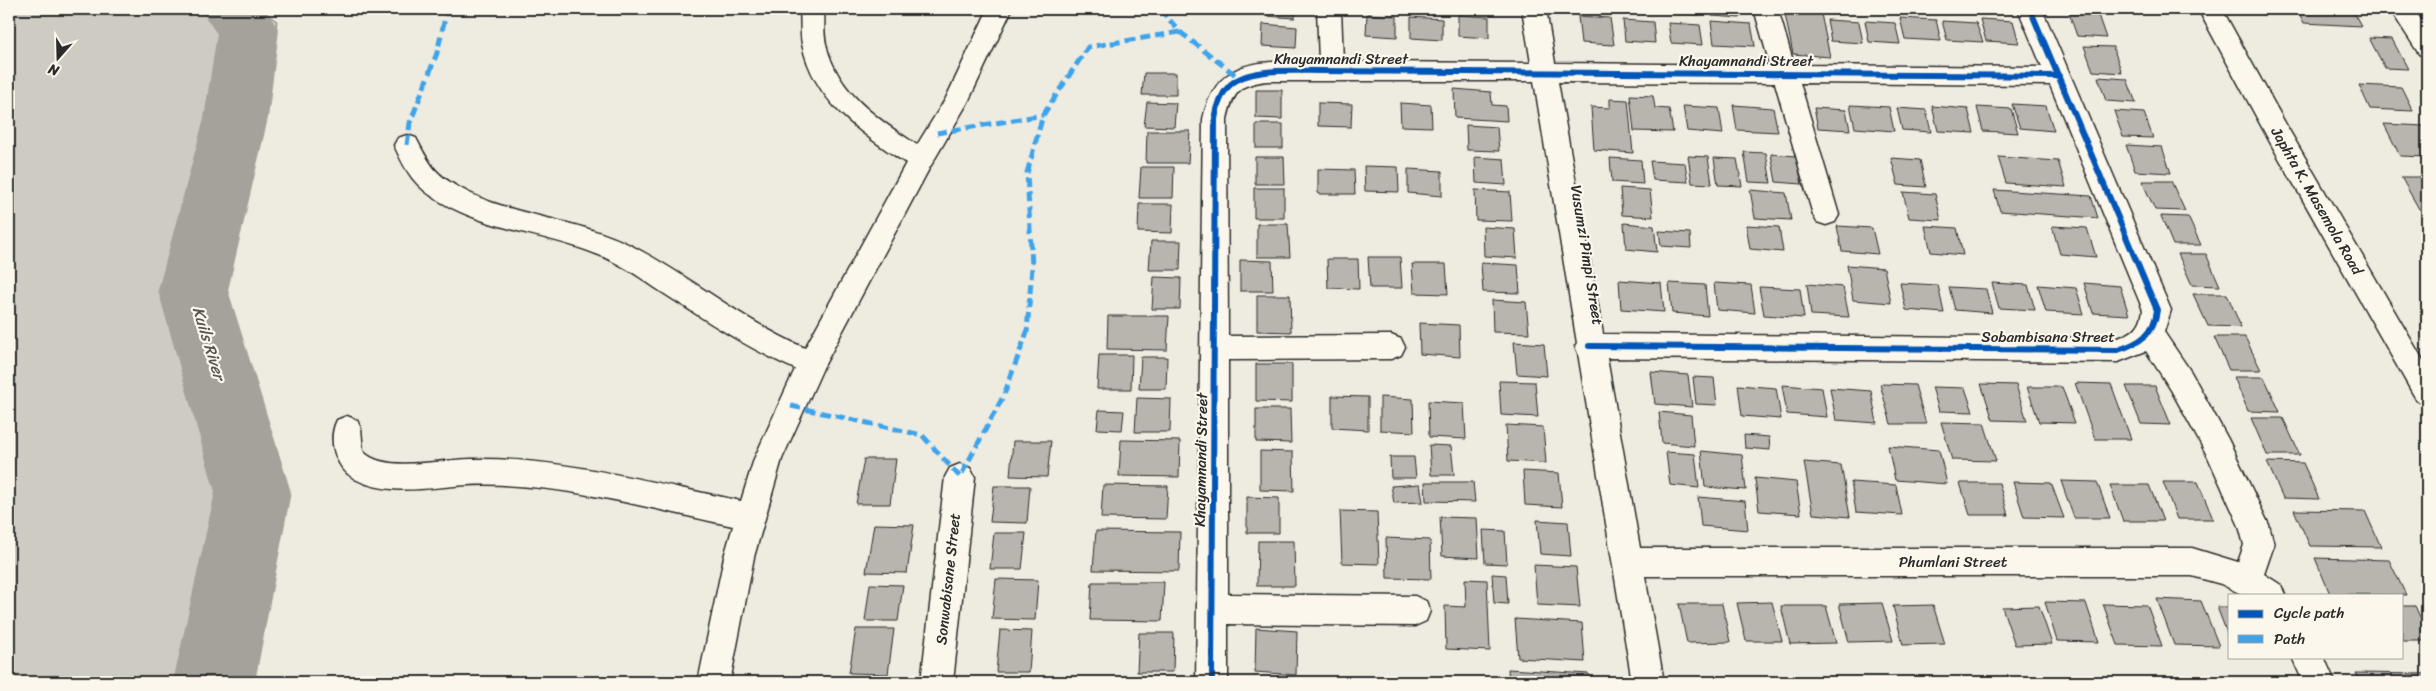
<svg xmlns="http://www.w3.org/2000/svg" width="2436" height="691" viewBox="0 0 2436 691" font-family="Sriracha,sans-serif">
  <rect width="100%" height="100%" fill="#eeebe0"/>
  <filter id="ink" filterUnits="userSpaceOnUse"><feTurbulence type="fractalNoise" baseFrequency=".02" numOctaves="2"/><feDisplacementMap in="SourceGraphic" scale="10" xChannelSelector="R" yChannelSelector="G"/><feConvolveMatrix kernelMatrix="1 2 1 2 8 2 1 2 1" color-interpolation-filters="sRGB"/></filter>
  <g filter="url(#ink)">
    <!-- green -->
    <path fill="#cecbc2" stroke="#7c7b76" d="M9 9H259L277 21 256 150 224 254 223 317 280 485 254 607 230 682H9Z"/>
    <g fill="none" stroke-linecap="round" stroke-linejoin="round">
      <!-- river -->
      <path fill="#a4a29a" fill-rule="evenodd" d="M200 9H265L279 30 268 118 228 290 291 492 255 682H173L215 492 158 290 204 118 217 34Z"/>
    </g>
    <!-- building -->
    <path fill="#b8b5ae" stroke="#2b2b2b" d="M1266 9H1295V18L1265 16Z
      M1628 9H1698L1699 15 1628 10Z
      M1711 9H1739L1740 18 1712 16Z
      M1784 9H1820L1830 57 1793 54Z
      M2297 9H2352L2361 26 2304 23Z
      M2069 13 2098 15 2106 38 2077 36Z
      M1367 14 1397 16V37L1366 35Z
      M1458 15 1489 17V38L1458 36Z
      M1578 16 1610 18 1614 45 1581 43Z
      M1411 17 1442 19V40L1411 38Z
      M1900 18 1936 20 1941 41 1905 39Z
      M1980 19 2013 21 2019 43 1986 41Z
      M1623 20 1653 22 1655 43 1625 41Z
      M1827 20 1859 22 1863 43 1831 41Z
      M1711 21 1751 24 1755 46 1714 44Z
      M1865 21 1895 23 1900 44 1869 42Z
      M1942 21 1976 23 1983 42 1947 40Z
      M1668 23 1700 25 1703 45 1671 43Z
      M1263 24 1297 27 1296 48 1262 46Z
      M2369 38 2392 39 2408 69 2385 68Z
      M2084 46 2113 47 2122 73 2093 71Z
      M1144 73H1176V95H1142Z
      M2098 77 2127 79 2136 103 2106 101Z
      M2359 85 2401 87 2413 111 2370 109Z
      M1454 89 1491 92 1492 105 1506 106 1507 121 1455 118Z
      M1256 90H1282V119L1256 118Z
      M1630 95 1653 96 1655 108 1669 109 1673 132 1634 131Z
      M1610 99 1628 100 1633 153 1594 150 1591 107 1610 108Z
      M1147 102 1176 103 1174 127 1144 126Z
      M1318 103 1352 104 1351 127 1318 126Z
      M1400 103 1431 105 1432 127 1401 126Z
      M2012 104 2046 106 2054 131 2020 128Z
      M1733 105 1773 108 1778 132 1737 130Z
      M1850 105 1889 107 1894 131 1855 128Z
      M1683 106 1719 108 1723 134 1687 131Z
      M1932 106 1968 109 1974 133 1938 131Z
      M1977 107 2011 109 2018 133 1983 131Z
      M1814 108 1846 110 1850 130 1818 128Z
      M1897 108 1926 110 1931 132 1902 130Z
      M2114 111 2144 113 2153 138 2123 137Z
      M1256 124H1283V148H1256Z
      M2384 124 2424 126 2427 133V157L2400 156Z
      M1466 125 1497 127 1499 151 1467 150Z
      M1147 131H1190L1188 163H1146Z
      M2126 145 2162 147 2171 173 2135 171Z
      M1744 152 1766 153 1771 183 1749 182Z
      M1771 154 1796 156 1802 184 1776 182Z
      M1688 156 1708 157 1712 184 1692 183Z
      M1255 157H1284L1285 184H1255Z
      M1475 157 1504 159 1506 185 1476 183Z
      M1998 157 2058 161 2066 187 2006 183Z
      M1610 158 1641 160 1643 184 1612 182Z
      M1714 158 1737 159 1742 186 1718 185Z
      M1891 158 1920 160 1926 187 1898 185Z
      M1650 161 1685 163 1688 182 1653 180Z
      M1364 166 1398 167 1399 192 1365 191Z
      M1141 167H1174L1173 198H1139Z
      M1318 169 1354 170 1355 194H1318Z
      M1408 169 1442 171V196L1408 193Z
      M2401 177H2427V210L2419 209Z
      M2142 181H2171L2185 211 2155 210Z
      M1254 188H1284V218H1254Z
      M1620 188 1650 190 1653 217 1622 215Z
      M1475 190 1510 192 1512 221 1476 220Z
      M1750 190 1786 193 1791 220 1755 218Z
      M1994 190 2091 196 2098 218 2000 211Z
      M1903 192 1935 194 1941 220 1909 218Z
      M1139 204H1173L1172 233 1138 232Z
      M2161 216 2188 217 2201 245H2173Z
      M1624 223 1654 226 1657 252 1626 249Z
      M1257 224H1288L1290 257H1257Z
      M1746 225 1779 227 1783 252 1750 249Z
      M1837 226 1872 228 1878 254 1842 251Z
      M1925 226 1957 228 1963 255 1931 252Z
      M2052 226 2087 228 2096 257 2060 254Z
      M1483 227 1515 229 1517 258 1484 256Z
      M1659 231 1690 233 1691 248 1661 246Z
      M1151 241H1181L1180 270H1149Z
      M2178 254H2206L2220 286 2192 285Z
      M1368 257H1400L1402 288H1370Z
      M1327 259H1358L1359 289 1328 288Z
      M1240 260 1272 261 1273 291H1240Z
      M1481 263 1518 265 1520 293 1483 292Z
      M1412 264H1446L1448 294 1414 293Z
      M1847 265 1884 268 1891 303 1853 300Z
      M1154 277 1181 278 1180 309H1152Z
      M1619 280 1661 283 1664 312 1621 309Z
      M1669 283 1705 285 1708 316 1672 313Z
      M1714 283 1751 285 1755 313 1717 310Z
      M1900 283 1938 285 1944 313 1906 310Z
      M1992 283 2028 285 2035 310 1999 308Z
      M2084 283 2120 286 2129 315 2093 313Z
      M1807 284 1843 287 1849 317 1811 315Z
      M2038 285 2076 288 2084 314 2046 312Z
      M1759 287 1800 289 1804 318 1764 315Z
      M1949 287 1986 289 1992 313 1955 310Z
      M2193 294H2227L2241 327 2208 326Z
      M1257 295H1290L1291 332 1257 331Z
      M1492 300 1526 302 1529 333 1493 332Z
      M1108 316H1169L1167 350 1107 349Z
      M1419 323 1459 325 1460 357 1420 354Z
      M2214 337H2245L2261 370H2229Z
      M1514 342 1544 344 1547 376 1517 374Z
      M1099 355H1132L1131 389H1097Z
      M1141 357H1167L1166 389H1139Z
      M1256 364H1292V402L1256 401Z
      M1651 372 1688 375 1692 407 1655 404Z
      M1693 377 1714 378 1717 405 1696 404Z
      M2234 377H2264L2280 412 2248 411Z
      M1499 381 1535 382 1538 417 1501 415Z
      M2075 383 2111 384 2131 439H2095Z
      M1880 384 1915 385 1926 424H1891Z
      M1981 384 2016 385 2027 421 1993 420Z
      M1738 385 1776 388 1781 419 1742 416Z
      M1782 385 1822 388 1827 417 1787 414Z
      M2126 386H2155L2171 425 2141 424Z
      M1932 387 1965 388 1973 412 1939 411Z
      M2027 387H2062L2075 423 2039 422Z
      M1830 388 1871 391 1877 423 1836 420Z
      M1332 396 1368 397V430L1332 428Z
      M1380 397 1413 399 1414 432 1380 430Z
      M1137 398 1171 399 1170 432H1135Z
      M1428 401 1464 403 1466 439 1429 437Z
      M1256 409H1290L1291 443 1256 442Z
      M1099 410 1124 411 1122 430 1097 429Z
      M1659 412 1691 415 1694 446 1662 443Z
      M2251 418H2283L2300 455H2267Z
      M1941 422 1984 423 1996 461 1952 460Z
      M1506 425 1543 427 1546 463 1508 461Z
      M1744 435 1769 437 1770 450 1745 448Z
      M1121 440 1180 441 1179 477 1119 476Z
      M1013 441H1051L1047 477 1010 476Z
      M1429 445 1451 446 1454 475H1431Z
      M1888 446 1939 450 1947 484 1895 480Z
      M1260 451 1293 452 1294 491 1260 490Z
      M1701 451 1742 455 1746 490 1705 487Z
      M1666 452 1695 454 1699 488 1670 485Z
      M1390 457H1414L1416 478H1391Z
      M864 459H896L890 504H856Z
      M1804 462 1841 465 1850 517 1813 514Z
      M2267 462 2303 463 2319 499 2283 498Z
      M1523 471 1559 473 1562 507 1525 505Z
      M1755 478 1796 482 1801 514 1759 511Z
      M2061 481 2097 482 2110 518H2074Z
      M1425 482H1473L1475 502 1426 501Z
      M1851 482 1896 485 1902 515 1856 512Z
      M2013 482 2051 483 2064 518 2024 517Z
      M2163 482H2198L2213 519H2177Z
      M1960 483H1999L2008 515H1970Z
      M1420 484 1423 502 1394 503 1391 486Z
      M1103 485 1168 486 1166 519 1101 518Z
      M2110 485H2149L2163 521H2123Z
      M994 486H1030L1027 523 990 522Z
      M1247 497 1279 498V533H1247Z
      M1698 497 1745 501 1748 530 1701 526Z
      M2294 510 2365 511 2381 547 2310 546Z
      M1340 511 1377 512 1379 564 1342 563Z
      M1440 517 1477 518 1479 558 1442 556Z
      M1537 520 1568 522 1571 556 1540 554Z
      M874 524 914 525 907 573 866 572Z
      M1483 530 1505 531 1507 564 1485 563Z
      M1096 531 1180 532 1179 571 1093 570Z
      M994 533H1026L1022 569H990Z
      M1386 538 1430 540 1431 579 1387 578Z
      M1258 541H1294L1295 586H1257Z
      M2315 558 2389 560 2406 595 2330 594Z
      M1534 565 1576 567 1580 607 1537 605Z
      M1492 574 1506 575 1508 604 1494 603Z
      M996 579 1038 580 1035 620 992 619Z
      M1465 579 1487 580 1490 651 1446 649 1445 606 1466 607Z
      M1092 582H1164L1162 621 1090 620Z
      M870 584 903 585 898 621H865Z
      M2157 599 2201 601 2219 646 2174 645Z
      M1772 602 1782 641H1746L1737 603Z
      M2045 602 2086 603 2099 642 2057 641Z
      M1882 603 1893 641 1849 642 1839 604Z
      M1679 604H1722L1730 642 1687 643Z
      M2103 604 2147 605 2162 646 2118 645Z
      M1933 605 1945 644 1903 645 1893 606Z
      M1781 606H1826L1836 643 1790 644Z
      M2039 606 2052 644 2015 645 2002 607Z
      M2402 606H2415L2427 632V641H2402Z
      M2217 607H2230V641Z
      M1515 619 1582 623 1585 662 1518 658Z
      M1256 628 1297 631 1296 675 1255 672Z
      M856 629H894L888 674 849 673Z
      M1000 630 1032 631 1029 672H996Z
      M1139 633H1174L1173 672H1137Z
      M1508 669 1589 674 1590 682H1509Z
      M2356 673 2427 674V682H2360Z
      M1704 679H1745V682H1705Z"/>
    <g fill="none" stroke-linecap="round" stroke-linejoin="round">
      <defs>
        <path id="minor" d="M800 9H824C825 20 823 32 826 44 837 93 878 119 917 145L946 98 988 9H1012L968 102 930 167 823 368 782 459 754 557 730 682H698L724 557 733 526C646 508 557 481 467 485 431 487 389 497 355 479 335 468 327 440 337 420L347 416 357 420 361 429 363 451C383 474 443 459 471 459 562 457 652 483 741 501L754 459 795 369C747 348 704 319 660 291 645 281 629 269 612 261 558 234 493 233 441 202 415 187 406 172 394 145L398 138 407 135 416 138C429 163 434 174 460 188 511 217 578 218 632 246 692 277 743 321 805 348L906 163C861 133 814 102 802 44 800 33 801 20 800 9Z
          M1317 9H1341L1343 62 1531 63 1522 9H1546L1555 63 1770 65 1754 9H1778L1794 65 2042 67 2018 9H2042L2171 310 2164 332 2191 372 2228 439 2269 525 2274 545 2264 574 2281 585 2285 595H2243L2221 584 2192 576H1645L1664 682H1632L1578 353 1575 346 1577 343 1534 81H1267C1240 84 1233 92 1227 119L1228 336 1391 335 1401 339 1405 347 1401 355 1391 359 1228 360V594L1415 596 1426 601 1430 611 1426 621 1415 626 1228 624V682H1196L1203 119C1217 54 1264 62 1319 62ZM1558 82 1775 83 1813 215 1817 222 1826 225 1835 222 1839 215 1800 83 2050 85 2143 310C2141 326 2133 333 2118 338L1603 334ZM2146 351 2171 390 2208 457 2239 526 2244 545 2238 562 2192 548H1640L1607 358 2118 362Z
          M2390 9H2414L2427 29V57L2419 54Z
          M960 464 970 468 975 477 953 682H921L945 477 950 468Z
          M2292 657H2324L2335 682H2303Z"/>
        <path id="major" d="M2198 9H2222L2289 130 2427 367V404L2417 401 2271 144Z"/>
      </defs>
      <!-- minor casing -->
      <use href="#minor" stroke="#2b2b2b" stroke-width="3"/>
      <!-- major casing -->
      <use href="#major" stroke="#2b2b2b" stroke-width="3"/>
      <!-- minor -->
      <use href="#minor" fill="#fbf7ec" fill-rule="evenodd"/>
      <!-- major -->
      <use href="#major" fill="#fbf7ec" fill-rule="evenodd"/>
      <!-- quiet -->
      <path stroke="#3ea3eb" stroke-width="5" stroke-dasharray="10 5" stroke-linecap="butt" d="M1160 9 1180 32 1238 77
        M937 133 1043 115
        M407 145 410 123 437 53 447 9
        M791 406 922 435 960 477 1004 395 1027 332 1032 267 1027 173 1043 115 1088 47 1180 32"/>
      <defs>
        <path id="cycleway" d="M1589 346 2118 350C2140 343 2154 334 2157 310L2030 9
          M1212 682 1215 119C1217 107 1220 96 1228 87 1245 67 1294 71 1318 71L2059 76"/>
      </defs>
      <!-- cycleway casing -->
      <use href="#cycleway" stroke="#fbf7ec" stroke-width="9"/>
      <!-- cycleway -->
      <use href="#cycleway" stroke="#0057b8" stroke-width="6"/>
    </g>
  </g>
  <g text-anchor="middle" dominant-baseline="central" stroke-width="4.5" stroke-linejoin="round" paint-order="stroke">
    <!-- street labels -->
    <g font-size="15" fill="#2b2b2b" stroke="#fbf7ec">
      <text x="1341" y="59">Khayamnandi Street</text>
      <text x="1746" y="61">Khayamnandi Street</text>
      <text transform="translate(2317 201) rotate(60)">Japhta K. Masemola Road</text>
      <text transform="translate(1587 255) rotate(81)">Vusumzi Pimpi Street</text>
      <text x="2048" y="337">Sobambisana Street</text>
      <text transform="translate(1201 460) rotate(-89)">Khayamnandi Street</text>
      <text x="1953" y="562">Phumlani Street</text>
      <text transform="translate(948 579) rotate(-84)">Sonwabisane Street</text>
    </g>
    <!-- water labels -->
    <g font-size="16" font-style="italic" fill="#555552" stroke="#fbf7ec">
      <text transform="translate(209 343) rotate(73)">Kuils River</text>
    </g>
  </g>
  <!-- margin -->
  <rect width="2436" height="691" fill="none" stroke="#fbf7ec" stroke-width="30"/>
  <rect x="15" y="15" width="2406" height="661" fill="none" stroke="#2b2b2b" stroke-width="2" filter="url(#ink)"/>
  <!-- legend -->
  <rect x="2228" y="594" width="175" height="65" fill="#fbf7ec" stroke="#a8a59f"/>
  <rect x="2238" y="610" width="25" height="8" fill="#0057b8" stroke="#a8a59f"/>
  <text x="2274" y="618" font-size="15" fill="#2b2b2b">Cycle path</text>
  <rect x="2238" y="635" width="25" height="8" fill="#3ea3eb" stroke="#a8a59f"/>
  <text x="2274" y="644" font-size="15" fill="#2b2b2b">Path</text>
  <!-- north arrow -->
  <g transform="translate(58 58) rotate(200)" stroke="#fbf7ec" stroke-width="4" paint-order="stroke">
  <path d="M0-4L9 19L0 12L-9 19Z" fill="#2b2b2b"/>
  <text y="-8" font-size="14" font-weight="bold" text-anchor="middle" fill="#2b2b2b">N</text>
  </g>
</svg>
